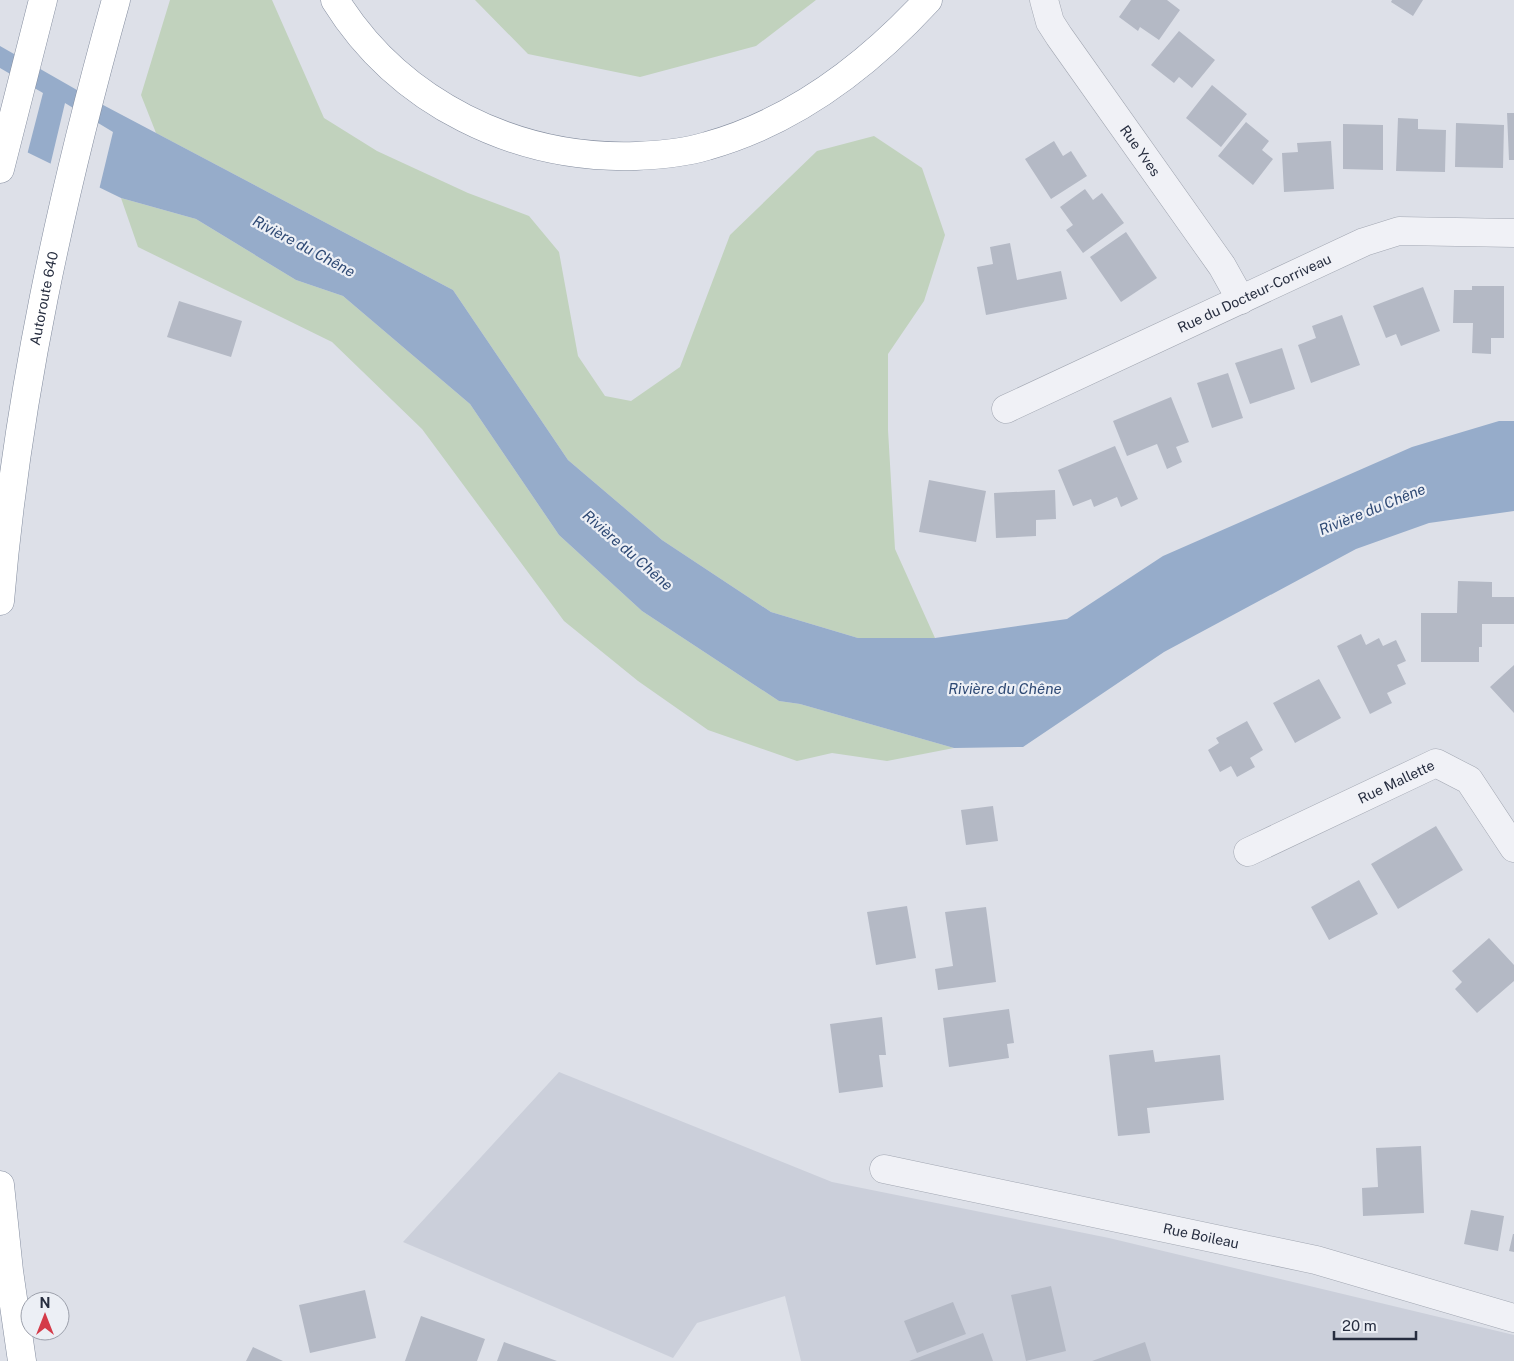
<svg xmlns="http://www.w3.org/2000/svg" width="1514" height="1361" viewBox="0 0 1514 1361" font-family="'Public Sans',sans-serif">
  <rect width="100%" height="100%" fill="#dde0e8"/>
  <!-- built -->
  <path fill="#cbcfda" d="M559 1072 832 1182 1109 1238 1514 1335V1361H801L785 1296 697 1323 673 1358 403 1242Z"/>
  <!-- green -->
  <path fill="#c1d2bd" d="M170 0H272L324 118 377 151 468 193 529 216 559 252 578 356 605 396 631 401 680 367 730 235 817 151 874 136 922 168 945 235 924 301 888 354V430L895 549 935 638H858L771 612 662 540 568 460 453 290 156 133 141 95Z
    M475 0H816L756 46 640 77 528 54Z
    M121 198 196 219 296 280 343 296 470 404 559 535 642 611 779 701 800 704 954 748 887 761 832 753 797 761 708 730 638 681 564 621 422 429 332 342 138 247Z"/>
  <!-- water -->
  <path fill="#96acca" d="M0 46 105 106 453 290 568 460 662 540 771 612 858 638H935L1067 619 1163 556 1412 447 1499 421H1514V511L1429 523 1356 549 1164 652 1023 747 954 748 800 704 779 701 642 611 559 535 470 404 343 296 296 280 196 219 121 198 0 139Z"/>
  <!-- pier -->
  <path fill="#dde0e8" d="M0 68 43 93 27 155 0 142Z
    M65 103 113 132 99 190 50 166Z"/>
  <!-- building -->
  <path fill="#b4b9c5" d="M1131 0H1167L1180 10 1159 40 1140 27 1138 31 1119 17Z
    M1392 0H1423L1413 16 1391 2Z
    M1179 31 1215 60 1192 88 1179 77 1174 83 1151 65Z
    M1212 85 1247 114 1221 147 1186 118Z
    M1507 113H1514V160H1509Z
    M1398 118 1418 119V129L1446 130 1445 172 1396 171Z
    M1246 122 1269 141 1262 150 1273 159 1253 185 1218 156Z
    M1456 123 1504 125 1503 168 1455 167Z
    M1343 124 1383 125V170L1343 169Z
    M1054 141 1063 156 1071 151 1087 176 1051 199 1025 159Z
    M1331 141 1334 189 1284 192 1282 153 1298 152 1297 143Z
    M1085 189 1093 200 1102 193 1124 223 1083 253 1066 230 1073 225 1060 207Z
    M1126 232 1157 278 1121 302 1090 257Z
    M1010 243 1017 280 1061 271 1067 299 986 315 977 267 993 264 990 247Z
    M1472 286H1504V338H1491V354L1472 353 1473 323H1453L1454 290H1472Z
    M1423 287 1440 331 1401 346 1396 334 1386 338 1373 306Z
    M179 301 242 321 231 357 167 337Z
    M1342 315 1360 365 1311 383 1298 345 1316 338 1312 326Z
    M1282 348 1295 389 1250 404 1235 363Z
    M1228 373 1243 418 1212 428 1197 383Z
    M1171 397 1189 442 1176 447 1182 462 1167 469 1157 444 1127 456 1113 421Z
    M1115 446 1138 499 1121 507 1117 497 1094 507 1091 499 1073 506 1058 470Z
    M929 480 986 491 976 542 919 532Z
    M1055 490 1056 519 1036 520V536L996 538 994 493Z
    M1458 581 1492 582V597H1514V624H1482V647H1479V662H1421V613H1457Z
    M1361 634 1366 645 1379 638 1383 646 1396 640 1406 661 1397 665 1406 684 1387 693 1392 703 1370 714 1337 646Z
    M1514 665V713L1490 687Z
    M1319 679 1341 718 1295 743 1273 703Z
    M1247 721 1263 750 1250 758 1255 767 1237 777 1231 766 1220 772 1208 750 1219 743 1216 738Z
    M993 806 998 841 966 845 961 810Z
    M1436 826 1463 870 1398 909 1371 864Z
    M1359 880 1378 914 1329 940 1311 907Z
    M907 906 916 958 876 965 867 912Z
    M986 907 996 982 938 990 935 969 953 966 945 912Z
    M1489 938 1514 965V981L1477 1013 1455 989 1462 982 1452 971Z
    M1009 1009 1014 1043 1007 1044 1009 1058 949 1067 943 1018Z
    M882 1017 886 1055H879L883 1087 839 1093 830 1024Z
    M1153 1050 1155 1062 1220 1055 1224 1100 1147 1108 1150 1133 1118 1136 1109 1055Z
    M1421 1146 1424 1213 1363 1216 1362 1188 1378 1187 1376 1148Z
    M1471 1210 1504 1216 1498 1251 1464 1244Z
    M1513 1234H1514V1252L1509 1251Z
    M1051 1286 1066 1351 1026 1361 1011 1295Z
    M365 1290 376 1338 310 1353 299 1305Z
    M953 1302 966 1334 917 1353 904 1321Z
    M421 1316 485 1339 477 1361H405Z
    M983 1333 993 1361H909Z
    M504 1342 557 1361H497Z
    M1145 1342 1151 1361H1092Z
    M253 1347 283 1361H246Z"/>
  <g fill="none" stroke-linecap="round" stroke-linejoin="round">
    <defs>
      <g id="minor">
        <path id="s1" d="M1044 0 1050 22 1059 36 1222 266 1241 300"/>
        <path id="s2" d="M1006 409 1364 242 1399 231 1514 233"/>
        <path id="s3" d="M1248 852 1436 763 1469 780 1514 848"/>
        <path id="s4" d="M884 1169 1316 1260 1514 1318"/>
      </g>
      <g id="highway">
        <path d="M335 0C399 103 516 160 636 156 660 155 684 153 707 146 793 122 868 65 928 0"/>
        <path d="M0 169 43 0"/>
        <path id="s5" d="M0 601C17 397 61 197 116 0"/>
        <path d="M0 1185 9 1271 22 1361"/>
      </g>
    </defs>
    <!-- minor casing -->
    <use href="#minor" stroke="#a2a7b2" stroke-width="29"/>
    <!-- highway casing -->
    <use href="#highway" stroke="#848d9f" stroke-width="29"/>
    <!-- minor -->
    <use href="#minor" stroke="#f0f1f6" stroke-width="28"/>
    <!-- highway -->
    <use href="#highway" stroke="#fff" stroke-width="28"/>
  </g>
  <g text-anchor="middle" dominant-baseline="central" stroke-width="4.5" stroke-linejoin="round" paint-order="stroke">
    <!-- street labels -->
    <g font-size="14" fill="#262d3f" stroke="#eceff5">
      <text stroke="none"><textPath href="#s1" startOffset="180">Rue Yves</textPath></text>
      <text stroke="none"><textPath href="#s2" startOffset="274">Rue du Docteur-Corriveau</textPath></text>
      <text stroke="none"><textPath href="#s5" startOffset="306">Autoroute 640</textPath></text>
      <text stroke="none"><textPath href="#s3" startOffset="164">Rue Mallette</textPath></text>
      <text stroke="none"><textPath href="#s4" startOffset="324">Rue Boileau</textPath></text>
    </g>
    <!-- water labels -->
    <g font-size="15" font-style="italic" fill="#2e4974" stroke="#eceff5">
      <text transform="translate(304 246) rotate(28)">Rivière du Chêne</text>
      <text transform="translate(1372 509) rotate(-22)">Rivière du Chêne</text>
      <text transform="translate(628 550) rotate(41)">Rivière du Chêne</text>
      <text x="1005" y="688">Rivière du Chêne</text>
    </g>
  </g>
  <!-- north arrow -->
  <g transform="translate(45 1316)"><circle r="24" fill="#eceff5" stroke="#9da1ac"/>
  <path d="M0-4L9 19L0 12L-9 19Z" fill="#d43b49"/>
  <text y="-8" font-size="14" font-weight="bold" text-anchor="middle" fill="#262d3f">N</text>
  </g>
  <!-- scale -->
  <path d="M1334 1331v8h82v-8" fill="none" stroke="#262d3f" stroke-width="2.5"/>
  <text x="1342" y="1331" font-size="15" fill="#262d3f" stroke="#eceff5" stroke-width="4" paint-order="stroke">20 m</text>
</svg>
